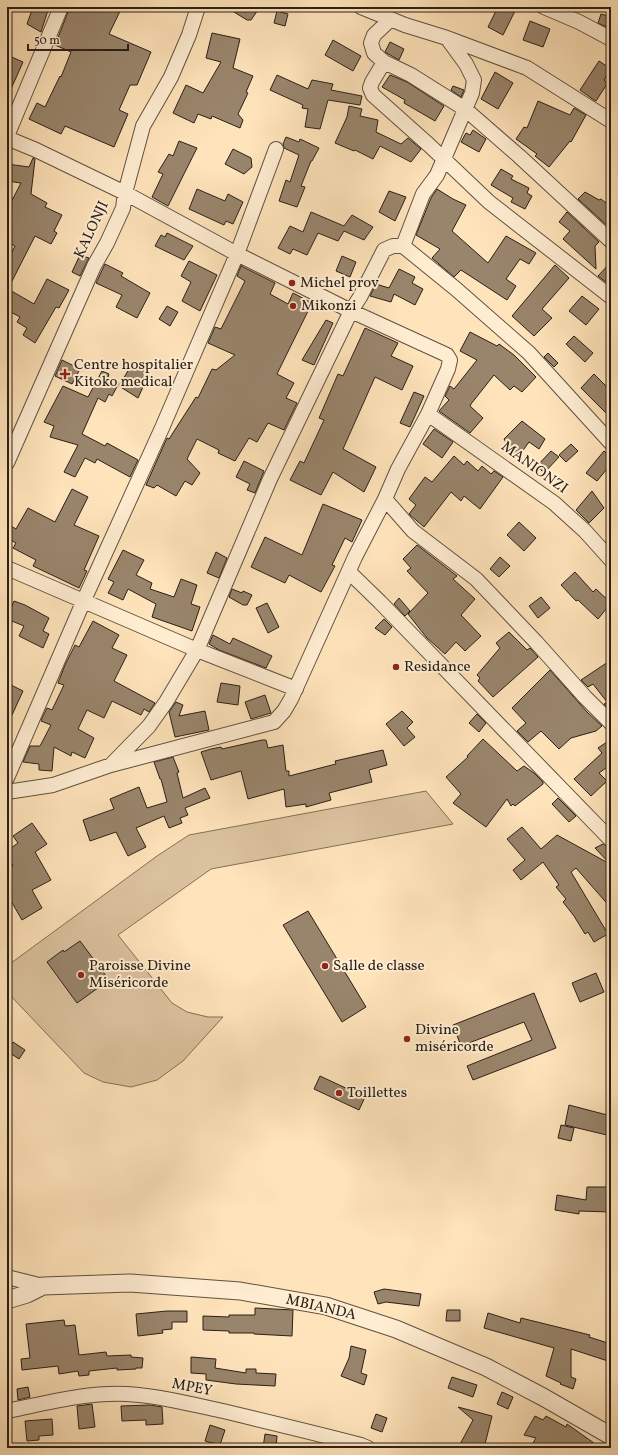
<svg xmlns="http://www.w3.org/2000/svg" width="618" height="1455" viewBox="0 0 618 1455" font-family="Vollkorn,serif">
  <rect width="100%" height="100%" fill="#ffe3ba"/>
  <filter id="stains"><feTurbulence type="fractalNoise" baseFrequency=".005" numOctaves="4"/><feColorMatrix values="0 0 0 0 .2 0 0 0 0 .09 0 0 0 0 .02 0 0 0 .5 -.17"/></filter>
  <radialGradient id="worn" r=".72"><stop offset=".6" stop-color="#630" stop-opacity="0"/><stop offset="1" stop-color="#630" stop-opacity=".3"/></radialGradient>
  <!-- green -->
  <path fill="#dbc29e" stroke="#82715a" d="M426 791 453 824 211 869 118 935 172 1003 187 1012 208 1017H223L183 1061 157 1080 131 1087 103 1082 84 1073 7 992V966L157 856 189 835Z"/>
  <!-- building -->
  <path fill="#99856c" stroke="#2a2017" d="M33 7H49L41 32 27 24Z
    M70 7H122L109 34 151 52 137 85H130L119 110 128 114 114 147 65 126 61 134 29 119 37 103 45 107 60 76 61 77 71 52 55 45Z
    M226 7H260L251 20H247Z
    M498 7H517L503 35 488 27Z
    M277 11 288 14 285 26 274 23Z
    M601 14 611 17V29L598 23Z
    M530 21 550 29 543 47 523 40Z
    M212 33 240 39 233 68 253 76 246 92 248 93 238 114 243 120 240 128 212 116 211 119 198 114 194 123 173 113 186 85 203 93 221 62 206 58Z
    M333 40 361 56 353 71 325 55Z
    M390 42 404 49 399 60 385 52Z
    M7 55 23 62 7 98Z
    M599 61 611 69 604 80 607 84 596 101 594 100 580 90Z
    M495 72 513 83 498 109 481 99Z
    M277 75 308 89 312 80 333 84 331 90 362 96 360 105 328 100 320 129 305 127 308 109 302 108 303 105 270 90Z
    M390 75 407 82 444 106 435 121 404 103 405 100 382 87Z
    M453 86 464 90 461 97 451 90Z
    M538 101 570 115 574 108 586 115 571 142 570 141 549 167 535 156 537 154 516 139 524 127 527 128Z
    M349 106 362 109 360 116 378 120 376 132 401 144 408 138 421 149 411 162 380 146 373 159 355 150 354 151 335 143 347 117Z
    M473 130 486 139 479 152 461 142 466 133 470 135Z
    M286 137 299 142 300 139 319 148 312 161H311L301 186 305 187 297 207 279 201 286 180 290 182 299 155 284 148 283 144Z
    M179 141 197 148 168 206 152 197 163 174 158 172 169 154 173 156Z
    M233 149 251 158 252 167 244 174 225 164Z
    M33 158 35 159 31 194 47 203 45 207 62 215 54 231 57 233 51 244 35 236 8 289 34 304 47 279 69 290 59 308 56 307 35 343 23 335 27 328 17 322 20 317 7 310V262L15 246 7 242V210L21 183 7 181V164L29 167Z
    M501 169 513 176 511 179 529 188 527 193 532 196 525 209 511 202 513 198 491 185Z
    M197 189 225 201 228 194 243 202 233 224 226 221 224 225 189 209Z
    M437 189 453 199 466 205 452 231 488 263 506 236 536 253 529 264 520 259 506 279 516 286 507 300 461 270 454 277 432 258 440 249 416 235 431 198Z
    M389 191 406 197 395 221 379 212Z
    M585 192 599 200 601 199 611 207V229L578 199Z
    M311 212 344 226 352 215 373 227 364 240 344 231 338 241 318 233 307 255 293 249 290 254 278 248 290 226 303 232Z
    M567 212 599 242 595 246 596 269 563 239 570 231 559 222Z
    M167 233 193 246 184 260 155 246 161 235 165 237Z
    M80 255 89 258 80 276 72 272Z
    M342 256 356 262 350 277 336 271Z
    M189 261 217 275 200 311 182 301 191 282 181 276Z
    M611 262V286L598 276Z
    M105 264 123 273 121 276 150 293 137 318 116 307 122 295 96 283Z
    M555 265 569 278 542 309 552 318 534 336 512 316Z
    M241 266 275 283 270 294 288 304 293 293 312 303 277 374 294 383 286 398 297 403 284 430 268 423 257 442 249 438 235 461 218 453 219 450 197 439 187 459 200 473 192 485 185 481 176 496 157 485 154 488 146 485 167 438 169 439 196 397 198 398 212 369 216 370 235 355 208 343 215 327 221 329 245 281 237 276Z
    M399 269 415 277 412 283 423 289 415 305 394 294 391 302 370 296 376 284 389 288Z
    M582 296 599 309 586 325 569 311Z
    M167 306 178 312 170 326 159 319Z
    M326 320 333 323 314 365 302 360Z
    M365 328 398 343 391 356 413 366 402 390 375 377 343 449 376 467 364 492 333 472 321 495 290 480 300 461 304 463 324 420 319 418 338 374 343 376Z
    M470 332 497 346 499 344 514 355 536 377 522 392 514 386 510 390 494 375 471 404 470 406 483 418 470 433 439 411 449 400 445 396 450 386 454 389 477 360 460 351Z
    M574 336 593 353 585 362 566 344Z
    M548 353 558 363 554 367 544 357Z
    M62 360 80 369 72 384 55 376Z
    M132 364 149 374 138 398 119 386Z
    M102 371 109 374 108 377 119 383 112 396 109 394 105 402 98 398 82 434 105 446 107 443 138 460 130 477 97 459 95 463 85 458 75 477 64 472 78 445 50 437 54 426 44 422 63 386 88 397Z
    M594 374 611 391V418L581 388Z
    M414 392 424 396 410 427 400 423Z
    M522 421 545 439 539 449 529 442 516 460 504 439Z
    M434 429 453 442 442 458 423 444Z
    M571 444 578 451 566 462 559 455Z
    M551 451 559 457 544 473 537 466Z
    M604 451 611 457V464L597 481 586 473Z
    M454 456 464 465 467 461 478 471 482 466 491 474 494 471 503 477 480 509 464 496 461 501 451 492 424 527 409 514 416 505 409 499 425 477 432 482Z
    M244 461 264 471 255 493 247 490 250 484 236 477Z
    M72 489 88 497 74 525 99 536 84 570 87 571 79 588 33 566 36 560 13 548 16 543 7 538V524L16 529 28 508 55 522Z
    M592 491 604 508 589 523 576 510Z
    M323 504 362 520 352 542 345 538 332 565 335 566 321 592 289 575 285 583 251 567 265 537 302 555Z
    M519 522 536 538 524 551 507 535Z
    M417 545 457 576 453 579 475 599 461 615 481 636 465 651 456 642 445 654 427 638 408 614 428 593 407 571 411 568 403 559Z
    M123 550 144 560 136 575 152 583 150 589 174 597 181 579 197 585 191 604 200 607 192 631 152 617 156 604 128 589 123 600 108 593 114 582 108 579Z
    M216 552 227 558 219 578 207 573Z
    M500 557 510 566 499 577 490 569Z
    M575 572 593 592 596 589 611 603 598 619 578 600 576 601 561 585Z
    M232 589 242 593 243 591 252 595 247 605H243L229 597Z
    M541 597 550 608 538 618 529 606Z
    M399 598 410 611 405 616 394 604Z
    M14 601 25 605 49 618 43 631 49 634 43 648 19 636 24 626 7 619V608L10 610Z
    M267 603 279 627 268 633 256 608Z
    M384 619 392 627 385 635 375 628Z
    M93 621 119 635 112 648 127 655 114 681 155 703 149 712 144 709 141 715 112 701 104 718 87 710 78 729 94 738 85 758 72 752 71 756 54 747 52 771 39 770V764L23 762 30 746H40L51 725 41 721 42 718 47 708 52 710 64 685 58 683 65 665 75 645 79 647Z
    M509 632 527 650 530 648 538 657 493 697 478 681 480 678 477 675 500 648 496 643Z
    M213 635 230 644 233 638 272 656 266 668 219 650 209 644Z
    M611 660V711L604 704 607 702 593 684 588 687 581 680Z
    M550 670 587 712 602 726 596 731 571 738 559 749 541 731 528 742 517 731 526 723 512 708Z
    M7 683 23 691 7 726Z
    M221 683 240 686 238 705 217 702Z
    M265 695 271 713 251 719 245 702Z
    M176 702 183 705 179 716 205 711 209 730 175 737 169 712Z
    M402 711 413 722 407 728 415 737 404 746 386 724Z
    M477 714 486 723 479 732 469 723Z
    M483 739 517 771 524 766 534 773 543 782V784L515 806 513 804 511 806 507 799 486 827 453 803 461 794 446 777 468 757 467 756Z
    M262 740H266L268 748 283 745 286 771H289V776L336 764 335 761 383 750 387 765 369 770 372 782 329 793 331 800 306 807V804L286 807 284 789 248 799 241 771 211 780 201 752 211 749 221 747 222 749Z
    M607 742 610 746 611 744V766L610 765 599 773 607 781 591 796 574 779 602 753 598 748Z
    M173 757 179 772 177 773 183 798 205 788 210 798 185 808 188 815 180 818 182 823 169 828 164 816 136 828 146 847 128 856 116 832 90 841 83 820 114 809 110 799 139 787 147 808 167 802 161 779H160L154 762Z
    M558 798 576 816 569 822 552 804Z
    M32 823 47 844 35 852 51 880 32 890 42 908 22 920 7 894V869L13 866 7 856V851L18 843 13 836Z
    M522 827 541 849 557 835 610 864 595 848 603 844 611 848V908L576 868 571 872 608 934 594 942 588 932 585 934 574 916 563 902 566 899 556 887 559 885 543 862 521 880 513 870 525 860 507 839Z
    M308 911 366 1007 342 1022 283 925Z
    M80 941 109 980 77 1003 47 962 63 950 64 952Z
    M596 973 604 992 580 1002 572 983Z
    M534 993 556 1048 473 1080 467 1066 532 1040 524 1022 461 1046 453 1025Z
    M13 1042 25 1050 19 1059 7 1051Z
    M320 1076 365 1097 359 1110 314 1089Z
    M569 1105 611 1116V1136L565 1125Z
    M561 1125 574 1128 571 1141 558 1138Z
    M587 1187H611V1212L579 1211V1214L555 1210 557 1195 586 1200Z
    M384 1289 421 1294 419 1306 386 1302 378 1304 374 1292Z
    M255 1308 293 1310 292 1336 254 1334V1333H229V1331L203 1330V1316L229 1317V1315H255Z
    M447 1310H460V1321H446Z
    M167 1311H187V1322H172V1329L162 1330 163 1333 138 1336 136 1314Z
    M488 1313 520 1323 521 1318 590 1335 589 1337 611 1344V1362L571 1349V1377L576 1379 573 1389 560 1384 561 1383 546 1376 554 1348 484 1328Z
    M64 1320 65 1326 75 1325 79 1355 106 1352 107 1356 131 1355V1357L143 1358 142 1368H136V1369L117 1370V1368L89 1371V1375L79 1376 78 1371 59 1374 58 1366 22 1370 21 1359 30 1358 26 1324Z
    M351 1346 366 1350 361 1373 367 1375 364 1385 341 1376 349 1358Z
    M191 1357 216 1359 215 1368 246 1373V1369H256V1373L276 1374 275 1386 236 1384 206 1380V1374L191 1373Z
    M452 1377 477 1385 473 1397 448 1388Z
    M28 1387 30 1397 18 1400 17 1389Z
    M502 1392 513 1397 508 1409 497 1404Z
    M92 1404 95 1427 79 1429 77 1406Z
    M150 1405 162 1407 163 1424 146 1425V1420L122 1421 121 1406Z
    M458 1407 492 1416 484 1448H458L473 1420Z
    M376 1414 387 1418 382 1432 371 1428Z
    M535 1416 543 1420 546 1416 566 1427 567 1424 601 1448H530L536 1438 524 1435Z
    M52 1419 53 1435 39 1436V1440L27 1441 25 1421Z
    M210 1425 225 1430 220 1445 205 1441Z
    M265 1434 277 1436 276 1448H263Z"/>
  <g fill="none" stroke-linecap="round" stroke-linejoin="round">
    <defs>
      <path id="minor" d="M361 7 405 25 447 38 527 68 611 121
        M544 7 579 22 611 39
        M391 19 374 35 371 43 374 53 384 62 411 75 465 109 519 156 611 241
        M384 62 372 82 370 88 373 95 429 145 489 202 611 297
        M7 136 61 7
        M7 138 36 150 125 193 237 254 351 311 447 355 450 360 448 369 428 414 398 469 385 499 355 557 291 699 284 711 274 722 111 765 53 785 7 792
        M403 246 423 194 437 175 472 93 474 80 466 64 447 38
        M428 414 554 503 585 531 611 560
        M7 463 94 266 107 243 123 208 125 193 143 126 171 77 189 35 198 7
        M385 499 413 531 476 579 536 642 585 697 611 723
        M7 568 197 650 296 689
        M349 572 380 602 611 840
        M111 765 149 726 166 702 197 650 270 479 351 311 360 297 384 250 393 246H403L456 289 529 353 611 443
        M7 778 84 600 162 428 237 254 276 149
        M7 1277 43 1286
        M7 1411C47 1403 86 1392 127 1394 159 1396 191 1404 223 1411 269 1422 315 1433 361 1445L368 1448"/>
      <path id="tertiary" d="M7 1300 27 1294 43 1286 130 1283 240 1291 326 1306 396 1329 486 1367 543 1397 611 1436"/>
    </defs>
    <!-- minor casing -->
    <use href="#minor" stroke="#5f5140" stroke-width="16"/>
    <!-- tertiary casing -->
    <use href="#tertiary" stroke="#5f5140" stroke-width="19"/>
    <!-- minor -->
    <use href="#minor" stroke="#ffedd2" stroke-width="14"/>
    <!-- tertiary -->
    <use href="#tertiary" stroke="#ffedd2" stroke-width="17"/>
  </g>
  <!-- markers -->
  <g fill="#8f2418" stroke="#ffedd2" stroke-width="1.5">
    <circle cx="292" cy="283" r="4"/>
    <circle cx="293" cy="306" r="4"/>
    <path d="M63 368h4v4h4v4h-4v4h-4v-4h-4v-4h4z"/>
    <circle cx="396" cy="667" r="4"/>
    <circle cx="325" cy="966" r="4"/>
    <circle cx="81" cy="975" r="4"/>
    <circle cx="407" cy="1039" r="4"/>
    <circle cx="339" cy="1093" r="4"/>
  </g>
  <g text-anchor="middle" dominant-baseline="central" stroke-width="4" stroke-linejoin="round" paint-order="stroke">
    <!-- street labels -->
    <g font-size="15" fill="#2a2017" stroke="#ffedd2">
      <text transform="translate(92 230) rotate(-65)">KALONJI</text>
      <text transform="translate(534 468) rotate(36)">MANIONZI</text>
      <text transform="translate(321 1308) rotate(13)">MBIANDA</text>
      <text transform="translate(192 1388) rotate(11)">MPEY</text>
    </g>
    <!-- poi labels -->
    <g font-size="15" fill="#2a2017" stroke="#ffedd2" text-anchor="start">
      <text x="300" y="283">Michel prov</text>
      <text x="301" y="306">Mikonzi</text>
      <text x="74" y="365">Centre hospitalier<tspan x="74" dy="17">Kitoko medical</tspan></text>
      <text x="404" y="667">Residance</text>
      <text x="89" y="966">Paroisse Divine<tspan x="89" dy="17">Miséricorde</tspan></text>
      <text x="333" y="966">Salle de classe</text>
      <text x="415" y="1030">Divine<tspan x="415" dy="17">miséricorde</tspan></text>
      <text x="347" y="1093">Toillettes</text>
    </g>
  </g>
  <!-- margin -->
  <rect width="618" height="1455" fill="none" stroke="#ffe3ba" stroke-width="24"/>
  <rect x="8" y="8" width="602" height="1439" fill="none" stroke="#2a2017" stroke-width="2"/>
  <rect x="12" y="12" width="594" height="1431" fill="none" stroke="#2a2017"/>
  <!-- scale -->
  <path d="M28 44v6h100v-6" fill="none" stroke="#2a2017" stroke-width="2"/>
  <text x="34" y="44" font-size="12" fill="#2a2017" stroke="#ffedd2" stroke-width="3" paint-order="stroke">50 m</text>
  <rect width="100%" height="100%" filter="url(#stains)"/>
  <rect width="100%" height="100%" fill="url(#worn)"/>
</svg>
